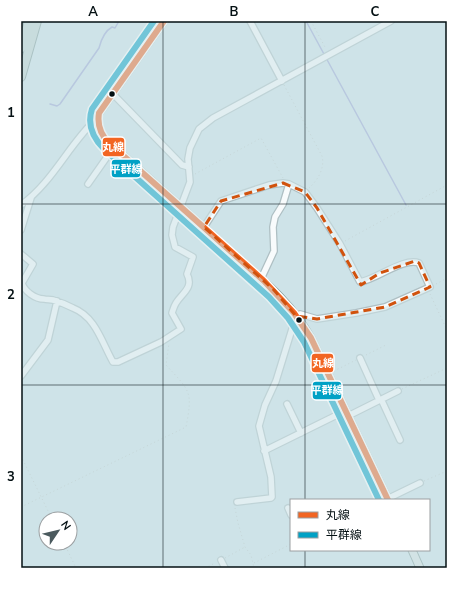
<svg xmlns="http://www.w3.org/2000/svg" width="468" height="589" viewBox="0 0 468 589" font-family="'Nunito Sans','Noto Sans JP',sans-serif">
  <rect width="100%" height="100%" fill="#cee3e8"/>
  <g fill="none" stroke-linecap="round" stroke-linejoin="round">
    <!-- stream -->
    <path stroke="#9ea6d5" stroke-width="1.5" d="M112 21 118 22
      M306 21 406 205
      M50 104 57 106 60 104 99 48C101 40 105 31 112 27L115 28 119 21"/>
    <defs>
      <path id="minor" d="M250 21 282 81
        M112 93 182 165 189 167
        M88 184 114 147
        M21 205C53 182 69 144 97 118
        M204 227 221 201 269 185 283 183 289 184 305 192 317 208 340 244 360 282C375 280 404 257 419 263L430 287 385 307 356 313 317 319 300 314 296 316 276 381 265 405 259 426 271 477 272 497 271 498 237 502
        M21 230 31 198
        M21 254 33 264 22 283C24 291 35 299 44 299 47 300 49 299 53 300 60 302 67 305 73 308 96 317 102 343 113 362H118L161 342 181 329 172 313C173 310 174 306 176 303 182 293 194 288 187 274L193 257 175 247 172 235 173 227 190 182 188 159 190 148 199 129 213 118 391 21
        M261 279 274 251 273 227 275 217 283 204 289 184
        M360 358 379 400
        M21 376 48 340 57 301
        M381 399 400 440
        M287 404 301 433
        M348 416 398 391
        M264 451 345 411
        M385 500 420 483
        M288 508 291 515
        M221 560 225 568"/>
      <path id="major" d="M164 21 99 113C96 125 100 135 109 143 150 179 190 215 230 251 260 278 291 302 311 338L388 500
        M412 550 420 568"/>
      <path id="highway" d="M21 48 29 21
        M21 77 37 21"/>
    </defs>
    <!-- minor casing -->
    <use href="#minor" stroke="#aebfc3" stroke-width="8"/>
    <!-- major casing -->
    <use href="#major" stroke="#819a99" stroke-width="9"/>
    <!-- highway casing -->
    <use href="#highway" stroke="#819a99" stroke-width="10"/>
    <!-- path -->
    <path stroke="#bcc2c4" stroke-width="1" stroke-dasharray="1 3" stroke-linecap="butt" d="M311 21 326 49
      M284 85 322 156C325 168 318 180 309 188
      M195 174 261 138 283 178
      M345 241 447 185
      M436 284 447 278
      M430 294 447 330
      M366 355 386 345
      M334 371 356 360
      M402 389 447 368
      M21 456 52 519
      M424 481 447 471
      M21 507 186 427C193 391 190 391 166 365L169 343
      M235 508 238 523 245 547 251 555 254 568
      M64 543 76 568
      M225 558 245 547
      M254 563 291 544
      M187 568H199
      M205 568 215 563"/>
    <!-- minor -->
    <use href="#minor" stroke="#f8fbfc" stroke-width="5.5"/>
    <!-- major -->
    <use href="#major" stroke="#d8e3e2" stroke-width="7"/>
    <!-- highway -->
    <use href="#highway" stroke="#c2d3d1" stroke-width="8"/>
    <defs>
      <path id="bus-1" d="M164 21 99 113C97 125 100 134 109 143L264 281 294 313 311 338 388 500"/>
      <path id="bus-2" d="M154 21 92 109C87 124 93 138 104 149L269 297 288 318 304 342 379 500"/>
    </defs>
    <!-- bus-1 casing -->
    <use href="#bus-1" stroke="#fff" stroke-width="9"/>
    <!-- bus-2 casing -->
    <use href="#bus-2" stroke="#fff" stroke-width="9"/>
    <!-- bus-1 -->
    <use href="#bus-1" stroke="#f26522" stroke-width="6"/>
    <!-- bus-2 -->
    <use href="#bus-2" stroke="#00a1c5" stroke-width="6"/>
  </g>
  <!-- marked area -->
  <path d="M0 0H468V589H0ZM283 183 305 192 317 208 361 285 380 273 415 261 419 263 430 287 385 307 317 319 296 316 274 290 204 227 221 201Z" fill="#cee3e8" fill-opacity=".55" fill-rule="evenodd"/>
  <path fill="none" stroke="#d1520d" stroke-width="3" stroke-dasharray="8 5" stroke-linejoin="round" d="M283 183 305 192 317 208 361 285 380 273 415 261 419 263 430 287 385 307 317 319 296 316 274 290 204 227 221 201Z"/>
  <!-- grid -->
  <path fill="none" stroke="#041013" stroke-width="1" stroke-opacity="0.55" d="M163 21V568M305 21V500M21 204H447M21 385H447M305 550V568"/>
  <!-- markers -->
  <g fill="#041013" stroke="#fff" stroke-width="1.5">
    <circle cx="112" cy="94" r="3.5"/>
    <circle cx="299" cy="320" r="3.5"/>
  </g>
  <g stroke="#fff" stroke-width="1.5">
    <rect x="102" y="137" width="23" height="20" rx="4" fill="#f26522"/>
    <rect x="111" y="159" width="30" height="19" rx="4" fill="#00a1c5"/>
    <rect x="311" y="353" width="23" height="20" rx="4" fill="#f26522"/>
    <rect x="312" y="381" width="30" height="19" rx="4" fill="#00a1c5"/>
  </g>
  <g font-size="11" text-anchor="middle" font-weight="bold" fill="#fff">
    <text x="113" y="151">丸線</text>
    <text x="126" y="173">平群線</text>
    <text x="323" y="367">丸線</text>
    <text x="327" y="394">平群線</text>
  </g>
  <!-- border -->
  <rect width="468" height="589" fill="none" stroke="#ffffff" stroke-width="44"/>
  <!-- legend -->
  <rect x="290" y="499" width="140" height="52" fill="#ffffff" stroke="#9b9fa1"/>
  <rect x="298" y="512" width="20" height="6" fill="#f26522" stroke="#9b9fa1"/>
  <text x="326" y="519" font-size="12" fill="#041013">丸線</text>
  <rect x="298" y="532" width="20" height="6" fill="#00a1c5" stroke="#9b9fa1"/>
  <text x="326" y="539" font-size="12" fill="#041013">平群線</text>
  <!-- north arrow -->
  <g transform="translate(58 531) rotate(55)"><circle r="19" fill="#ffffff" stroke="#9b9fa1"/>
  <path d="M0-3L7 15L0 10L-7 15Z" fill="#4b5a5e"/>
  <text y="-6" font-size="11" font-weight="bold" text-anchor="middle" fill="#041013">N</text>
  </g>
  <rect x="22" y="22" width="424" height="545" fill="none" stroke="#041013" stroke-width="1.5"/>
  <g font-size="13" text-anchor="middle" font-weight="bold" fill="#041013">
    <text x="93" y="16">A</text>
    <text x="234" y="16">B</text>
    <text x="375" y="16">C</text>
    <text x="11" y="117">1</text>
    <text x="11" y="299">2</text>
    <text x="11" y="481">3</text>
  </g>
</svg>
